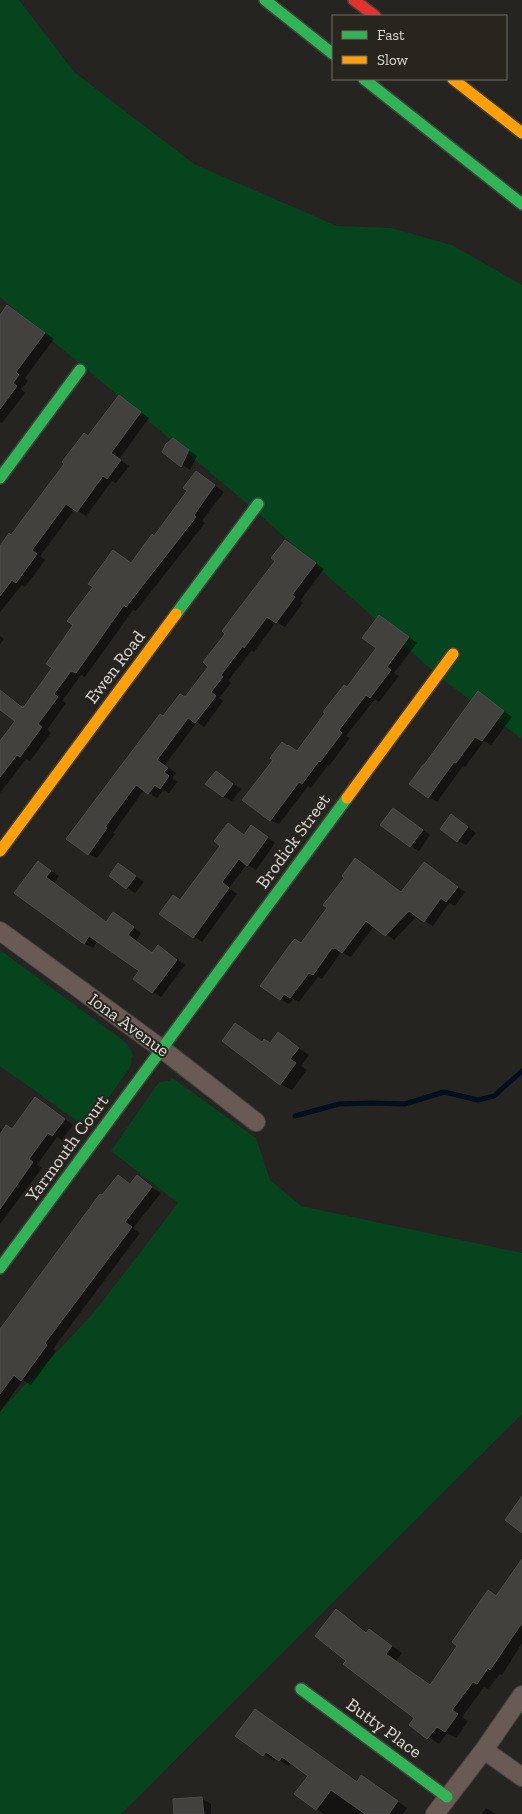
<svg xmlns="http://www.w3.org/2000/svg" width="522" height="1814" viewBox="0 0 522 1814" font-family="'Zilla Slab',serif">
  <rect width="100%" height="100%" fill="#262421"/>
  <!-- green -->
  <path fill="#05441c" d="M0 0H19L74 72 194 164 337 226 391 228 452 245 522 285V739L437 675 249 505 0 297Z
    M0 950 121 1039 128 1045 134 1056 131 1058 132 1062 129 1069 87 1128 0 1066Z
    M171 1077 256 1138 270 1180 301 1206 522 1253V1414L121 1814H0V1411L92 1315 178 1203 111 1151 156 1086 160 1082 170 1081Z"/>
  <!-- shadow -->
  <path fill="#0007" d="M8 307 54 339 25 378 28 381 21 389 25 393 2 423 0 422V317Z
    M120 397 149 418 119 459 129 466 116 483 112 481 86 516 75 509 40 556 45 560 25 587 22 585 0 612V549Z
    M173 439 197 456 190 470 164 452Z
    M205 478 224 492 202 521 205 523 136 611 133 610 85 677 81 675 62 701 66 703 47 730 51 733 30 761 26 759 0 793V743L17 721 0 708V690L25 708 53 668 113 551 132 563Z
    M286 541 324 569 300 601 303 603 285 627 276 622 254 652 251 651 228 681 231 683 219 698 223 701 204 727 197 722 165 765 176 773 172 778 177 782 169 793 163 790 157 798 144 790 113 833 115 834 97 858 88 854 164 717 185 698 210 666 227 633 276 561Z
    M380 616 417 643 394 673 399 676 379 702 375 699 346 736 350 738 329 766 328 765 311 788 308 786 279 824 271 820 298 752 378 648Z
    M0 636 4 639 0 644Z
    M486 698 512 717 491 745 484 741 465 767 463 766 437 802 428 797Z
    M216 772 241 789 232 801 223 796Z
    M393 809 430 835 419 851 410 846Z
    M460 821 476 833 466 845 458 841Z
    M228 824 245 835 260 832 275 843 256 870 247 864 229 888 237 894 202 942 161 913 180 901 222 845Z
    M424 863 465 892 455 906 449 903 433 926 417 916 394 940 374 926 351 957 341 952 322 979 318 977 299 1002 293 999 289 1004 280 999 301 944 364 865 402 892Z
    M119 864 144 882 135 893 110 876Z
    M46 867 59 876 54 883 107 923 122 919 141 933 136 941 153 954 167 952 185 965 161 997 135 979 141 971 98 941 93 948 84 943 16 893Z
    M235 1024 263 1042 270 1044 278 1034 309 1055 301 1066 307 1070 292 1090 280 1084Z
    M35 1099 73 1125 62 1140 57 1137 37 1165 42 1168 0 1224V1128L4 1130H12Z
    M118 1176 131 1185 144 1183 161 1193 133 1228 140 1233 53 1349 56 1351 31 1385 23 1380 0 1412V1331Z
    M522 1561V1643L502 1675 500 1674 488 1689 484 1687 462 1717 468 1721 456 1738 447 1733 439 1744 410 1725 416 1717 348 1661 337 1611 368 1633 380 1637 402 1653 396 1661 431 1686 459 1646 489 1592 497 1597Z
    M237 1736 358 1783H372L407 1808 403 1814H324L296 1794 310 1775 292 1762 289 1766 276 1758 274 1761Z
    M202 1799 211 1804V1814H175Z
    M486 1808 494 1813 496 1814H482Z"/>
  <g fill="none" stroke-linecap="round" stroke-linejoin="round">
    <!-- stream -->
    <path stroke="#030f1e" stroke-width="5" d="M295 1116 339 1104 372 1103 405 1104 444 1092 478 1100 494 1096 522 1071"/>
  </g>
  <!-- building -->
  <path fill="#43413e" stroke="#4e4d4a" d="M7 305 45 333 16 372 19 375 13 383 17 386 0 409V315Z
    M119 395 141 412 111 453 121 460 107 479 103 476 77 512 66 504 32 550 37 554 16 583 12 580 0 596V546L9 533 11 535 64 464 62 462 84 433 88 436Z
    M173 438 189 450 181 467 162 452 166 444Z
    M196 471 215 485 194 515 196 517 126 607 124 605 76 673 71 671 54 694 58 697 38 724 42 727 20 757 17 755 0 777V741L15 721 0 710V690L23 708 52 668 46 664 73 625 67 621 93 587 88 584 113 550 131 563 152 534 154 536 187 491 183 488Z
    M285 540 316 563 292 595 295 597 276 623 267 617 244 648 243 646 221 675 223 677 211 692 216 696 195 723 188 718 157 760 168 768 164 772 169 776 160 789 155 785 148 794 136 785 105 827 107 828 88 855 66 839 160 714 163 716 180 694 185 697 208 667 203 662 225 634 222 631 275 561 271 558Z
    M379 615 409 637 387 667 391 670 370 698 366 695 339 730 342 733 320 762 319 761 302 784 299 782 270 821 242 800 273 760 270 758 282 742 287 746 288 745 297 751 325 713 323 712 344 685 347 687 376 648 362 638Z
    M478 691 504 711 482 741 475 737 456 763 454 762 428 798 409 784 423 765H424Z
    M216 771 233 784 223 797 205 784Z
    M393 808 423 830 410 847 380 825Z
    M451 814 468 827 457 842 440 829Z
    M228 823 244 835 251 825 268 837 247 866 239 859 222 882 229 888 193 938 159 914 173 895 180 900 220 846 214 841Z
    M355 858 401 892 424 862 458 887 446 902 441 898 424 922 409 911 385 936 366 921 342 953 335 948 333 949 332 948 313 975 309 973 290 998 284 994 280 1000 260 986 292 942 295 939 301 943 327 908 323 905 344 878 342 876Z
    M38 861 51 871 46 877 106 922 113 912 134 927 128 935 152 953 158 945 177 960 152 993 133 979 139 971 89 936 84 944 14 893Z
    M118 863 136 876 126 889 109 876Z
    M235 1023 262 1042 264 1039 270 1043 278 1032 299 1048 290 1059 296 1063 280 1085 222 1041Z
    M35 1097 65 1119 52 1136 48 1133 29 1159 33 1162 0 1209V1134L6 1125 12 1129Z
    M118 1175 130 1184 137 1175 152 1187 125 1222 132 1227 45 1343 47 1345 21 1381 14 1375 0 1394V1329L100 1194 102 1195Z
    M522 1496V1533L505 1520Z
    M522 1559V1623L490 1670 488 1668 477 1684 473 1682 452 1710 458 1714 445 1732 437 1727 427 1739 409 1725 414 1718 343 1664 346 1661 315 1636 336 1609 366 1633 369 1629 392 1646 386 1654 430 1685 457 1646 452 1642 488 1590 496 1596Z
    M255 1709 357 1782 361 1775 398 1801 389 1814H365L331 1790 316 1810 294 1794 308 1776 282 1757 279 1761 266 1752 263 1756 235 1736Z
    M202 1797 204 1814H174L173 1799Z"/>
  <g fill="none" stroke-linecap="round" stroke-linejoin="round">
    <defs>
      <path id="street" d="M0 931 162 1049 256 1122
        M484 1750 522 1777
        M435 1814 484 1750 522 1695"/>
      <path id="fast" d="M265 0 333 54
        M364 79 522 204
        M0 478 80 370
        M176 614 258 504
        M0 1268 347 798
        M301 1689 447 1797"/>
      <path id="slow" d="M453 79 522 133
        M347 798 453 654
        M0 851 176 614"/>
      <path id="jam" d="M354 0 375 16"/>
    </defs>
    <!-- street casing -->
    <use href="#street" stroke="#42413f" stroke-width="20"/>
    <!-- fast casing -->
    <use href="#fast" stroke="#42413f" stroke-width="14"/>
    <!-- slow casing -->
    <use href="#slow" stroke="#42413f" stroke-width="14"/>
    <!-- jam casing -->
    <use href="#jam" stroke="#42413f" stroke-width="14"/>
    <!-- street -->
    <use href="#street" stroke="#6a5a55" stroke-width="18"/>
    <!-- fast -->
    <use href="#fast" stroke="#30b455" stroke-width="11"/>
    <!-- slow -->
    <use href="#slow" stroke="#ff9f0a" stroke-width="11"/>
    <!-- jam -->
    <use href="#jam" stroke="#e5322d" stroke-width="11"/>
  </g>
  <g text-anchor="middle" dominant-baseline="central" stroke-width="4" stroke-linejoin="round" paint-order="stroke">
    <!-- street labels -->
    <g font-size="18" fill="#dddbd7" stroke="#28251f">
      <text transform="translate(115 667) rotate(-53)">Ewen Road</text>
      <text transform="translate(293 841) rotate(-54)">Brodick Street</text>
      <text transform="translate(129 1025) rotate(36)">Iona Avenue</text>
      <text transform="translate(67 1148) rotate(-54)">Yarmouth Court</text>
      <text transform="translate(384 1728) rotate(36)">Butty Place</text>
    </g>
  </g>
  <!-- legend -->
  <rect x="332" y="15" width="175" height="65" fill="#28251f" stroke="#706e69"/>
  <rect x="342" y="31" width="25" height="8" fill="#30b455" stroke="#706e69"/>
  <text x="377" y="40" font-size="15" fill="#dddbd7">Fast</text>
  <rect x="342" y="56" width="25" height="8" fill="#ff9f0a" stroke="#706e69"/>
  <text x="377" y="65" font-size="15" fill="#dddbd7">Slow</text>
</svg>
